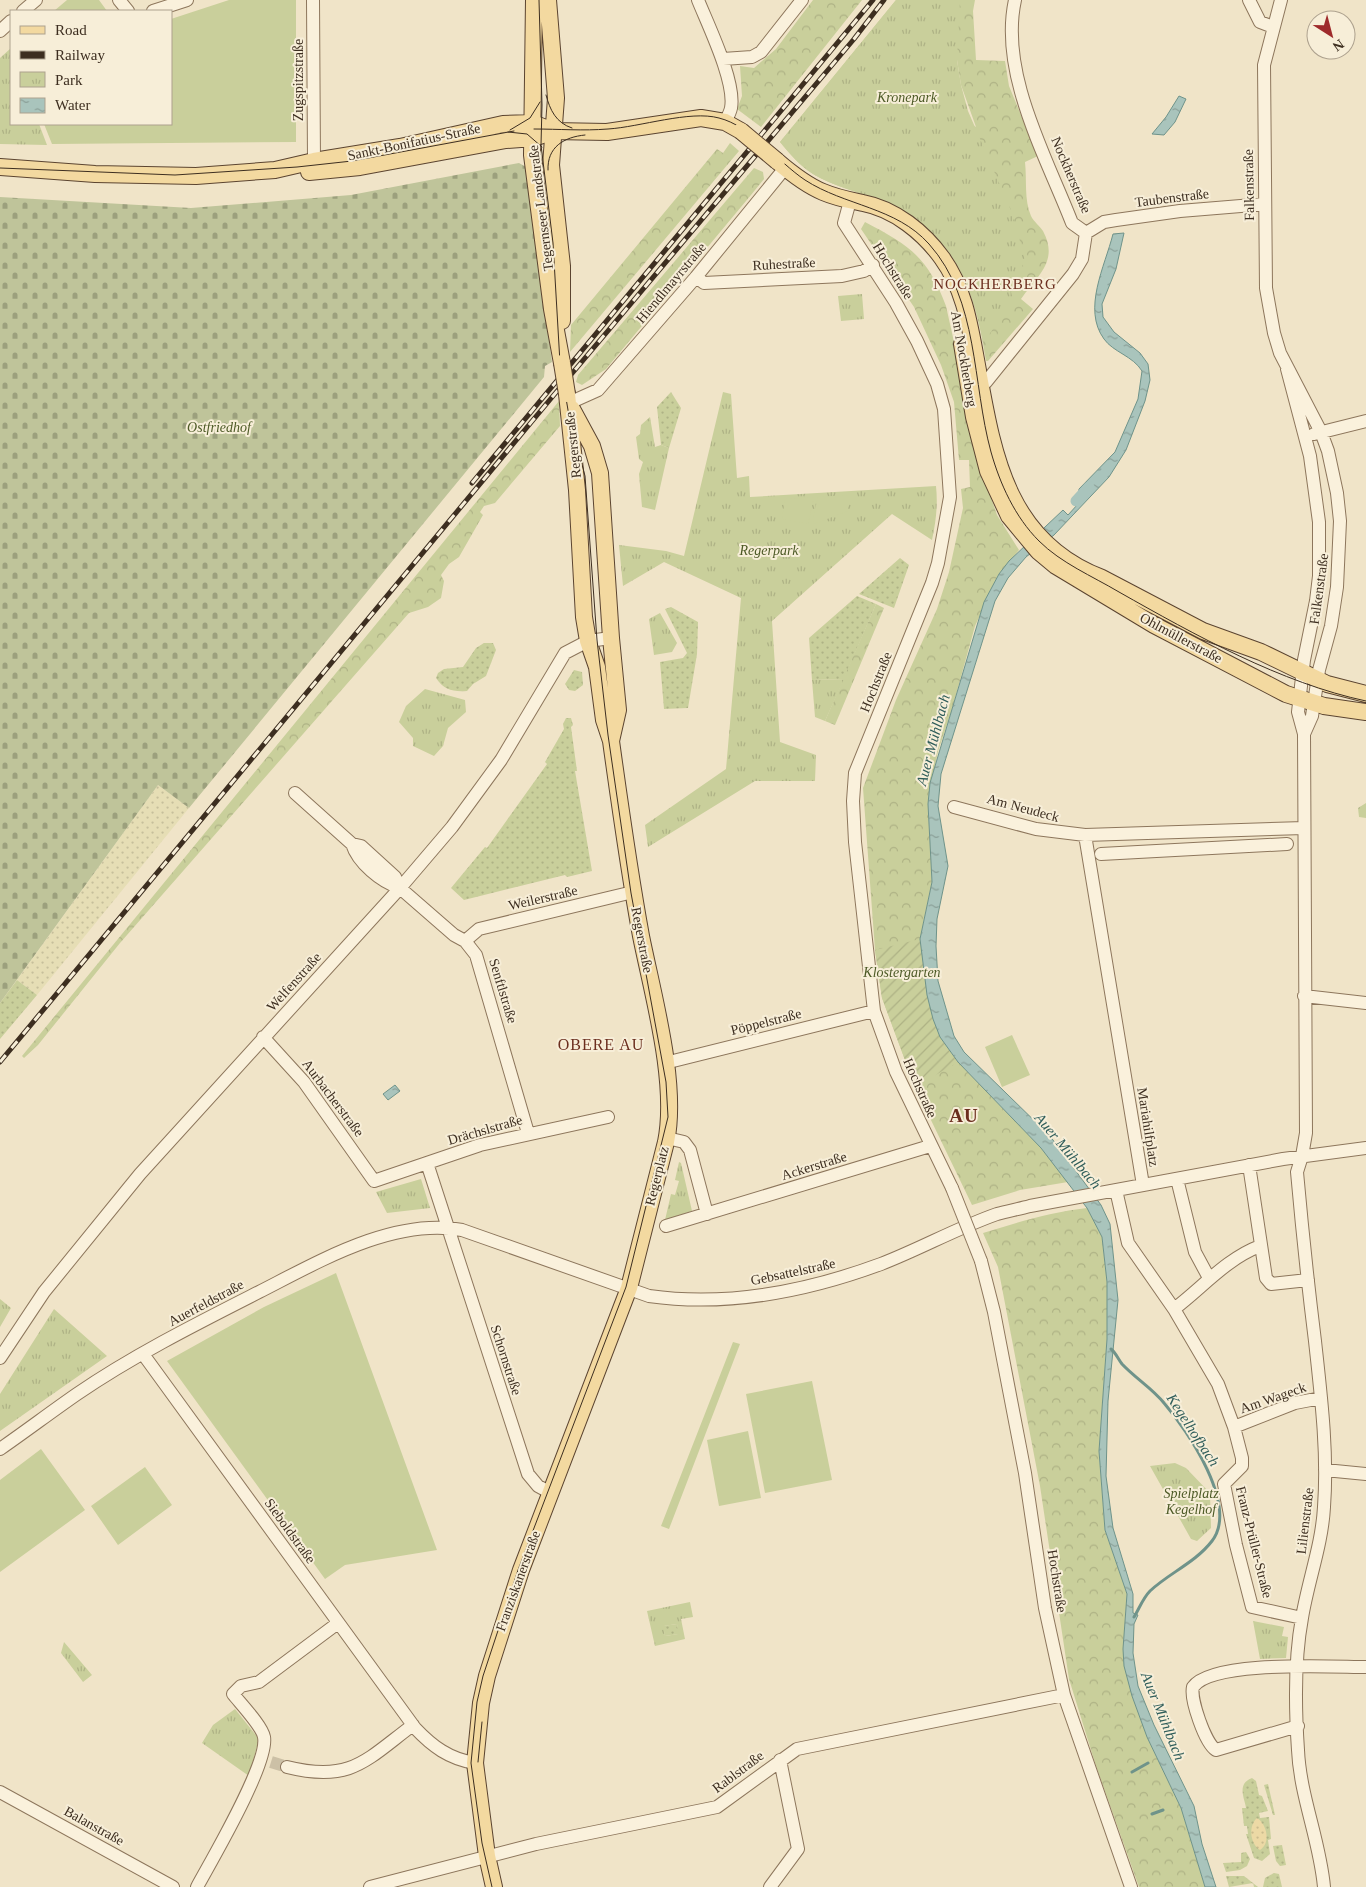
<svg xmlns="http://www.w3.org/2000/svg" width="1366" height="1887" viewBox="0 0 1366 1887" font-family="Georgia,serif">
  <defs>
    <pattern id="farmland-dots" width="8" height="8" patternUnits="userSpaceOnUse" patternTransform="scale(1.25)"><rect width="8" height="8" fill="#e6deb5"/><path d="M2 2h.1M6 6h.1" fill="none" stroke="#c6bf9b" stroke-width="1.8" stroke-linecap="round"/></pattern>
    <pattern id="grass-dots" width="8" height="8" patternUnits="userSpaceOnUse" patternTransform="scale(1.25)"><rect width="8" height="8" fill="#c9cf9b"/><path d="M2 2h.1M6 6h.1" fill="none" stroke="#aeb285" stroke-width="1.8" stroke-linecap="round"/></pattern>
    <pattern id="forest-crowns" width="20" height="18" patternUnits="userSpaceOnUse" patternTransform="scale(1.25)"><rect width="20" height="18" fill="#c9cf9b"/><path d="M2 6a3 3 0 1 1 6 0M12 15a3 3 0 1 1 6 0" fill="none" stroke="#aeb285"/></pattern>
    <pattern id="sand-dots" width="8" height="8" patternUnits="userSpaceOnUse" patternTransform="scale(1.25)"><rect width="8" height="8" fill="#ecd9a5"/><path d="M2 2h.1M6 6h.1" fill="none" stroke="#cbbb8e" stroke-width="1.8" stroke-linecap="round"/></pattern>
    <pattern id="cemetery-stones" width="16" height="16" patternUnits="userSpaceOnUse" patternTransform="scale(1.25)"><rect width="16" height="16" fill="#bfc49a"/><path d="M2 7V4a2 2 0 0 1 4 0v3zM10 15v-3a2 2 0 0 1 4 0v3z" fill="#9ca07d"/></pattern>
    <pattern id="park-tufts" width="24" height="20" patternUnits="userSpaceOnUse" patternTransform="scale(1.25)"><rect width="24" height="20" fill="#c9cf9b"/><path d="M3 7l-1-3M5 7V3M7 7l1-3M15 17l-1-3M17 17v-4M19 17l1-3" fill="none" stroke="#aeb285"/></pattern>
    <pattern id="garden-furrows" width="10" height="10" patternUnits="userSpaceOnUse" patternTransform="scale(1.25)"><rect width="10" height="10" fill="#c9cf9b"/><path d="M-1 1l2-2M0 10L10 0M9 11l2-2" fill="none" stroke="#aeb285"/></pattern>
    <pattern id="water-ripples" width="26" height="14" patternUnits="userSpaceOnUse" patternTransform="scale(1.25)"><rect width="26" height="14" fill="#a9c4bc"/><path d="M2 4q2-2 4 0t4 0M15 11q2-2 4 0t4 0" fill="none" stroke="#8ba098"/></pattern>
  </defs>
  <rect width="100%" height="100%" fill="#f0e4c8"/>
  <!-- farmland -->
  <path fill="url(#farmland-dots)" d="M158 785 189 808 37 995 17 980Z"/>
  <!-- grass -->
  <path fill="url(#grass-dots)" d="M671 392 681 408 669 448 661 445 657 407Z
    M900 558 909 565 894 608 859 594Z
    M857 596 876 604 844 679 812 680 809 638Z
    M671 607 698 622 697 654 688 708 664 709 660 662 683 658 687 653 665 609Z
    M484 643H493L496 650 486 676 473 684 467 691C453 692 444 690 436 678L438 673 444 669 463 667 476 648Z
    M574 670 582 672 583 685 575 691 569 690 565 684Z
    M566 718H571L573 725 571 727 577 771H575L592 871 567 877 565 875 464 900 451 888 485 847 487 848 547 764 545 762 564 729 563 724Z
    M17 980 37 995 0 1039V1003Z
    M677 1624 679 1634 665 1636 663 1626Z
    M1252 1778 1256 1781 1259 1795 1262 1796 1268 1811 1259 1813 1260 1818 1269 1817 1271 1839 1268 1840 1270 1854 1262 1861 1254 1858 1246 1834H1248L1247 1826H1244L1242 1808H1246C1245 1799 1236 1784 1252 1778Z
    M1268 1784 1275 1815H1273L1264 1785Z
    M1282 1845 1286 1865 1280 1866 1276 1861 1273 1846Z
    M1246 1852 1250 1859 1247 1866 1240 1870 1226 1872 1223 1863 1241 1862V1853Z
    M1274 1873 1279 1874 1282 1887H1263L1265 1878Z
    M1226 1876H1244L1258 1887H1254L1253 1883 1229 1887Z"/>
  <!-- forest -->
  <path fill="url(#forest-crowns)" fill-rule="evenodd" d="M813 0H862L761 127 737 109 742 96 740 66 754 68 776 49Z
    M896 0H975L973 11 976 60 1005 61 1009 86 1038 156 1025 162C1027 180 1024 200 1031 216 1034 222 1040 226 1043 231 1059 261 1038 275 1021 299L1033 309 988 361H986C975 289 954 230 881 201 859 192 833 186 813 174 800 166 790 154 780 142ZM957 60 961 85 976 127 905 80Z
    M730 143 739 151 570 352 571 325 717 149 723 153Z
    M754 168 763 172 764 179 751 195 606 369 582 385 576 382 578 375Z
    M865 222C909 245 928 257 946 306L984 477 997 515 1019 550 999 574 975 626 951 713 938 751 928 804 932 882 920 939 927 995 940 1037 958 1062 1041 1148 1068 1182 1020 1190 972 1205 915 1087 882 998 875 950 863 788 896 700 937 609 949 572 963 508 961 489 970 487 969 460H959L954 402 941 365 914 307 861 229Z
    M559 401 560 426 495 503 484 506 480 512 483 515 459 557 449 564 441 575 444 581 441 598 428 607 409 613 120 943 38 1045 24 1058 22 1056Z
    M876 604 884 608 835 725 825 721Z
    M1087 1208 1102 1237 1107 1282V1339L1099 1451 1105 1530 1127 1594 1123 1649 1147 1737 1181 1808 1205 1887H1139L1096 1766 1069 1679 1040 1486 998 1267 983 1233C1018 1222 1051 1212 1087 1208Z"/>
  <!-- sand -->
  <path fill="url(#sand-dots)" d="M1257 1818C1267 1824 1271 1843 1260 1850 1250 1844 1248 1826 1257 1818Z"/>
  <!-- cemetery -->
  <path fill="url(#cemetery-stones)" d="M519 163 526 167 552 362 545 366 544 377 189 808 158 785 0 1003V197L191 208 351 195Z"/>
  <!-- park -->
  <path fill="url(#park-tufts)" fill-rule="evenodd" d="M896 0H960L957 60 961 85 968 111 1013 215 1025 260 1011 292 1014 303 983 342C974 276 945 229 884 202 862 192 834 187 813 174 800 166 790 154 780 142Z
    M11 48V124H39L47 145 0 144V58Z
    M862 294 864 319 841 321 838 296Z
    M723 392 731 394 737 478 749 476 750 497 936 486C938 505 936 521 932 540L892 514 772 621 780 742 816 755 815 781H755L648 847 645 825 726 769 741 598 664 562 623 586 619 545 666 551 684 556Z
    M650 417 655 447 661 445 669 448 655 510 642 507 639 474 643 462 639 459 636 437 640 434 641 425Z
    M660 613 677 643 672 652 654 655 649 619Z
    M844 679 825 721 815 717 812 680Z
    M425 689 465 700 466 712 448 728 443 746 434 756 413 746V738L399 722 406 706Z
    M1366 803V818L1359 817 1358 808Z
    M679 1162 681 1163 692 1211 665 1220 671 1194 675 1195 679 1181 675 1180Z
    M421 1179 430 1208 387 1213 376 1192Z
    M0 1299 11 1308 0 1327Z
    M54 1309 107 1356 0 1431V1394Z
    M1175 1463 1186 1468 1210 1493 1211 1528 1197 1541 1191 1539 1150 1466Z
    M690 1602 693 1617 681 1619 685 1639 655 1646 647 1611ZM677 1624 678 1634 665 1636 664 1626Z
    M1253 1621 1284 1627 1282 1636 1288 1637 1286 1658 1260 1659Z
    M64 1642 92 1675 83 1682 61 1653Z
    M235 1709 259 1739 249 1776 202 1743 213 1725Z"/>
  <!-- garden -->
  <path fill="url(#garden-furrows)" d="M920 939C930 989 924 1019 958 1062L915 1087 882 998 875 950Z"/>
  <!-- pitch -->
  <path fill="#c9cf9b" d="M67 0H99L107 11H54Z
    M229 0H296V142L52 144 44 124H171V19Z
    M848 495V511L814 524 813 517 818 497Z
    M814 497 808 524 782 519 785 499Z
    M1012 1035 1030 1075 1002 1087 985 1047Z
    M336 1273 437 1550 345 1565 325 1579 167 1361 264 1307Z
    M733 1342 740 1344 669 1529 661 1526Z
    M812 1381 832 1480 765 1493 746 1394Z
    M748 1431 761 1498 719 1506 707 1440Z
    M41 1449 85 1510 0 1572V1480Z
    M145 1467 172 1505 118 1545 91 1506Z"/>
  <!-- water -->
  <path fill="url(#water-ripples)" stroke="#6f938a" d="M1179 96 1186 99 1175 122 1164 135 1152 134 1166 117Z
    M1124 233 1116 269 1102 304 1103 317 1114 332 1140 353 1148 364 1150 380 1145 401 1126 450 1109 477 1054 535 1026 557 1008 578 995 601 941 774 938 806 948 866 937 919 936 946 938 981 954 1036 964 1052 1050 1136 1101 1205 1110 1224 1118 1300 1108 1401 1106 1476 1113 1528 1133 1594V1613L1138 1615 1134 1624 1133 1653 1138 1686 1154 1725 1194 1806 1202 1844 1216 1887H1205L1181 1808 1147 1737 1132 1696 1124 1666 1123 1649 1127 1594 1105 1530 1099 1451 1107 1339V1282L1102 1237 1087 1208 1041 1148 958 1062 940 1037 933 1019 927 995 920 939 932 882 928 804 930 783 984 602 999 574 1009 561 1063 510 1068 515 1078 504 1079 489 1115 452 1138 399 1142 371C1133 356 1113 352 1104 339 1082 309 1105 266 1113 234Z
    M395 1085 400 1091 388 1100 383 1094Z"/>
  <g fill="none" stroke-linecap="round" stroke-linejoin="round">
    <!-- stream -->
    <path stroke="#6f938a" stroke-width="3" d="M1111 1349C1116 1353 1118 1359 1122 1364 1135 1378 1152 1388 1164 1403 1188 1431 1239 1506 1212 1541 1195 1563 1169 1573 1150 1591 1143 1598 1139 1609 1134 1617
      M1132 1772 1148 1763
      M1152 1814 1163 1810"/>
    <!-- canal -->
    <path stroke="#a9c4bc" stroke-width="11" d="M1076 501 1089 487"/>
    <!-- minor-tunnel -->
    <path stroke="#ccc0a6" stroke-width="12" stroke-dasharray="12 6" stroke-linecap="butt" d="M271 1762 287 1767"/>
    <defs>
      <path id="minor" d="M119 0 128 11
        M313 0 314 161
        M698 0C708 25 736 82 731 108 730 113 727 118 725 122
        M1015 0C999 73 1046 156 1072 223L1086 233
        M1249 0 1260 22 1273 27
        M1281 0 1264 65 1266 288 1274 333 1280 353 1321 432 1328 451 1337 493 1340 521 1337 587 1331 626 1319 670 1312 716 1304 734
        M23 11 36 0
        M153 11 187 0
        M0 31 11 21
        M723 59 752 57 761 52 802 0
        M850 201 844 223 896 303 917 341 937 384 944 409 950 497 938 563 932 583 855 773 853 801 855 842 874 1011 896 1072 952 1188
        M1086 233 1104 222 1116 220 1180 211 1265 204
        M696 277 704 283 842 276 864 271 873 265
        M1287 369 1310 456 1319 522V576L1316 601 1304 660 1298 712 1304 734 1306 1133 1302 1156 1297 1172C1302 1228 1308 1285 1315 1341 1321 1396 1328 1452 1324 1507 1322 1545 1308 1581 1302 1618 1294 1661 1295 1706 1298 1750 1300 1796 1320 1841 1324 1887
        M980 383 986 382 1073 274 1082 259 1086 233
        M569 403 598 390 696 277 785 168
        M1314 434 1366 421
        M295 793 352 844C358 863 381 882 400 888
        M954 807 1036 829 1085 835 1304 828
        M1085 835 1143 1185
        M352 844 361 846 395 877 400 888 454 935 465 941 476 955 528 1133
        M1101 854 1287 844
        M465 941 479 929 633 892
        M1304 996 1366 1003
        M263 1037 304 1082 374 1181 480 1145 608 1117
        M665 1063 874 1011
        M667 1138 684 1142 690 1150 707 1214
        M427 1163 528 1474 538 1486 551 1493
        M1249 1165 1266 1278 1271 1284 1308 1280
        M1177 1179 1195 1252 1209 1278
        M1116 1190 1128 1243 1174 1309 1218 1384 1234 1427 1242 1458V1466L1224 1484 1236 1545 1252 1607 1302 1618
        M666 1226 930 1146
        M981 1261 994 1312 1025 1473 1045 1608 1064 1695 1131 1887
        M1174 1309C1203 1287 1226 1259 1260 1246
        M143 1354 415 1728C432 1746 449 1759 475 1763
        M0 1358 44 1292 140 1174 400 888 452 827 501 760 565 653 588 641 611 638
        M1234 1427 1295 1403 1321 1398
        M0 1449C26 1431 51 1412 77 1394 134 1355 198 1323 259 1292 318 1262 394 1217 462 1230L649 1296C727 1307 808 1291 881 1264 920 1249 957 1228 997 1214 1008 1211 1019 1209 1030 1206L1283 1159 1366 1148
        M1325 1470 1366 1474
        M1298 1726 1216 1750C1205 1743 1190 1699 1193 1687 1212 1660 1332 1667 1366 1667
        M287 1767C351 1783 366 1760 413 1725
        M0 1792 173 1887
        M197 1887C211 1861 269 1763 264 1737 262 1726 241 1704 233 1694L241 1686 259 1682 338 1623
        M370 1887 536 1844 717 1807 797 1749 1064 1695
        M770 1887 798 1849 780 1760"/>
      <path id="major" d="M534 0 532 155 552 309 562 363
        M548 0 556 98 551 165 562 266V321
        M777 161C791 173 806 185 823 192 837 198 849 200 863 203 895 209 924 233 942 258 963 287 969 321 975 354 992 446 1002 540 1102 578L1203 631 1261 652 1327 684 1366 694
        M0 167 95 174 196 176 275 170 314 161 400 147 503 124 533 123 553 131
        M309 172 360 167 506 140 534 138 553 131 607 132 701 118 725 122 741 131
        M962 344 974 417 988 471 1009 516 1038 551 1056 566 1154 625 1286 694 1324 706 1366 712
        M572 409 592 446 600 473 611 638 618 710 611 741
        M494 1887 487 1856 475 1763 481 1703 487 1676 521 1570 629 1288 666 1142C678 1083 653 996 641 936 629 871 620 806 611 741L604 720 597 667 588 641 584 617 577 490 567 394"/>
    </defs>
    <!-- minor casing -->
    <use href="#minor" stroke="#8d765c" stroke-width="14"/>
    <!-- major casing -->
    <use href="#major" stroke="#5b4430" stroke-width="18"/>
    <!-- minor -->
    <use href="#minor" stroke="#faf1dc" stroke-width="12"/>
    <!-- major -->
    <use href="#major" stroke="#f3d9a0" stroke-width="16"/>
    <!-- tram -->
    <path stroke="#3d2e20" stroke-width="1" d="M546 95C550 110 556 123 572 128
      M534 129C559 129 583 131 608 129 640 127 690 110 719 118 751 126 778 162 805 180 845 206 896 207 929 244 979 300 972 383 991 452 1000 484 1015 517 1039 541 1061 563 1092 576 1119 592 1195 635 1281 683 1366 701
      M510 130 530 118 540 102
      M508 132 527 134 542 147
      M0 168 175 175 297 167 352 161 514 131
      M548 170C547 147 564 137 585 135
      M478 1762 482 1722
      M492 1887 482 1843 471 1763 477 1702 483 1676 518 1570 626 1287 668 1117 666 1082 631 893 608 735 597 640 585 476 568 410 560 363 553 243 541 145 542 105 539 0"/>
    <defs>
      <path id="rail" d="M472 483 873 0
        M0 1062 553 396 854 39 884 0"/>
    </defs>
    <!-- rail casing -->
    <use href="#rail" stroke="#3d2e20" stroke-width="5"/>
    <!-- rail -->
    <use href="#rail" stroke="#f7eed8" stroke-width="3" stroke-dasharray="9" stroke-linecap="butt"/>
    <defs>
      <path id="minor-bridge" d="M952 1188 981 1261"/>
      <path id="major-bridge" d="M741 131 777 161
        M562 363 567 394"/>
    </defs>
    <!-- minor-bridge casing -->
    <use href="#minor-bridge" stroke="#8d765c" stroke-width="14" stroke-linecap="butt"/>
    <!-- major-bridge casing -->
    <use href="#major-bridge" stroke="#5b4430" stroke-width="18" stroke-linecap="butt"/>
    <!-- minor-bridge -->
    <use href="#minor-bridge" stroke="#faf1dc" stroke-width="12"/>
    <!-- major-bridge -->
    <use href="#major-bridge" stroke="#f3d9a0" stroke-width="16"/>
  </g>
  <g text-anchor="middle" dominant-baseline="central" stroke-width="4" stroke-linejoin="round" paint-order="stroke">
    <!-- street labels -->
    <g font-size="14" fill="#3d2e20" stroke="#f7eed8">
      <text transform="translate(298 80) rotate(-90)">Zugspitzstraße</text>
      <text transform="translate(414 142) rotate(-12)">Sankt-Bonifatius-Straße</text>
      <text transform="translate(1071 175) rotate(67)">Nockherstraße</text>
      <text transform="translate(1249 185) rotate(-91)">Falkenstraße</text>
      <text transform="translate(1172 198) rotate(-7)">Taubenstraße</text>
      <text transform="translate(541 208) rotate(-97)">Tegernseer Landstraße</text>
      <text transform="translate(784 264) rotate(-3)">Ruhestraße</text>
      <text transform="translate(893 271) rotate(58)">Hochstraße</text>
      <text transform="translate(671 283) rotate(-50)">Hiendlmayrstraße</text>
      <text transform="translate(964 359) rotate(80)">Am Nockherberg</text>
      <text transform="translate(573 445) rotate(-96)">Regerstraße</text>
      <text transform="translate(1319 589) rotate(-82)">Falkenstraße</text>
      <text transform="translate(1181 638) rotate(28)">Ohlmüllerstraße</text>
      <text transform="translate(876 682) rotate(-68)">Hochstraße</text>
      <text transform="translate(1023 808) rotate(15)">Am Neudeck</text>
      <text transform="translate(543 898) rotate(-13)">Weilerstraße</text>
      <text transform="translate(642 940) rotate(79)">Regerstraße</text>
      <text transform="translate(294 982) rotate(-48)">Welfenstraße</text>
      <text transform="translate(503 991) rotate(73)">Senftlstraße</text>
      <text transform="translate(766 1022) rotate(-14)">Pöppelstraße</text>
      <text transform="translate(920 1088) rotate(66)">Hochstraße</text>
      <text transform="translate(333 1098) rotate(53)">Aurbacherstraße</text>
      <text transform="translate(1148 1127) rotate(81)">Mariahilfplatz</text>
      <text transform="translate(485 1130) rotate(-16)">Drächslstraße</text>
      <text transform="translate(814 1166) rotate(-17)">Ackerstraße</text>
      <text transform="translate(657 1176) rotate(-76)">Regerplatz</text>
      <text transform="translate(793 1272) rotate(-12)">Gebsattelstraße</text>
      <text transform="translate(206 1303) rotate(-28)">Auerfeldstraße</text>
      <text transform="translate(506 1360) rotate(72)">Schornstraße</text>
      <text transform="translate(1273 1398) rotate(-19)">Am Wageck</text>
      <text transform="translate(1305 1521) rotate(-83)">Lilienstraße</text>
      <text transform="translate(290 1531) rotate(54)">Sieboldstraße</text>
      <text transform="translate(1254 1542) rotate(76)">Franz-Prüller-Straße</text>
      <text transform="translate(518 1581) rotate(-70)">Franziskanerstraße</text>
      <text transform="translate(1057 1581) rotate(81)">Hochstraße</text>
      <text transform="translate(738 1772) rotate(-37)">Rablstraße</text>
      <text transform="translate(94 1826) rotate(29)">Balanstraße</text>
    </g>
    <!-- park labels -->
    <g font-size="14" font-style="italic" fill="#4d5a26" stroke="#f7eed8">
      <text x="907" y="97">Kronepark</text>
      <text x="219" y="427">Ostfriedhof</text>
      <text x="769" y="550">Regerpark</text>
      <text x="902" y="972">Klostergarten</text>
      <text x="1191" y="1493">Spielplatz<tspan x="1191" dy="16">Kegelhof</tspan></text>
    </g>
    <!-- neighbourhood labels -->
    <g font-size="15" letter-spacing="1" fill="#6b2e1e" stroke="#f7eed8">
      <text x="995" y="284">NOCKHERBERG</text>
    </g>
    <!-- water labels -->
    <g font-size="15" font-style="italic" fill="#2f5d5a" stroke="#f7eed8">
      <text transform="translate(933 740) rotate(-75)">Auer Mühlbach</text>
      <text transform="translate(1068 1151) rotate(50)">Auer Mühlbach</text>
      <text transform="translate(1193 1430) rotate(57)">Kegelhofbach</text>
      <text transform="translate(1163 1716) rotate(68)">Auer Mühlbach</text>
    </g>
    <!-- quarter labels -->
    <g font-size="16" letter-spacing="1" fill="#6b2e1e" stroke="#f7eed8">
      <text x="601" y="1044">OBERE AU</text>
    </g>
    <!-- district labels -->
    <g font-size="19" font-weight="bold" letter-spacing="1" fill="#6b2e1e" stroke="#f7eed8">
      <text x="964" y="1115">AU</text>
    </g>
  </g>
  <!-- legend -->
  <rect x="10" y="10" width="162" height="115" fill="#f7eed8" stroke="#ada18e"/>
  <rect x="20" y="26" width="25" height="8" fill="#f3d9a0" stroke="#ada18e"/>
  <text x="55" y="35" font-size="15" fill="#3d2e20">Road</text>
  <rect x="20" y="51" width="25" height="8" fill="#3d2e20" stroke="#ada18e"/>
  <text x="55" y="60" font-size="15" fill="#3d2e20">Railway</text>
  <rect x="20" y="72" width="25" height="15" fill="url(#park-tufts)" stroke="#ada18e"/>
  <text x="55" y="85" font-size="15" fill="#3d2e20">Park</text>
  <rect x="20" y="98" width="25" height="15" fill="url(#water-ripples)" stroke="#ada18e"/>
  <text x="55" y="110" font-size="15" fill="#3d2e20">Water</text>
  <!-- north arrow -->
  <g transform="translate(1331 35) rotate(144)"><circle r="24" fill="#f7eed8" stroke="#ada18e"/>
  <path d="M0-4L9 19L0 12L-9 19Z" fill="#9e2a2b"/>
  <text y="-8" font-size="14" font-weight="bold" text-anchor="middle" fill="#3d2e20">N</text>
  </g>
</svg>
